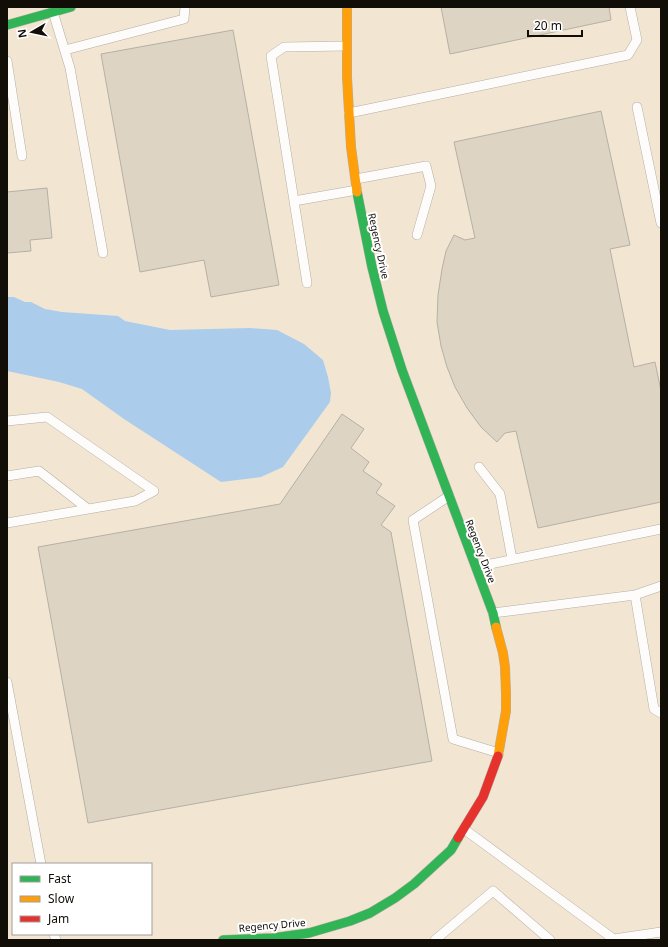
<svg xmlns="http://www.w3.org/2000/svg" width="668" height="947" viewBox="0 0 668 947" font-family="'Noto Sans',sans-serif">
  <rect width="100%" height="100%" fill="#f0eadf"/>
  <!-- built -->
  <path fill="#f2e6d2" fill-rule="evenodd" d="M7 7H661V940H7ZM13 864H151V934H13Z"/>
  <!-- water -->
  <path fill="#abcdeb" d="M7 297H14L25 302H31L45 309 62 312 118 316 125 321 170 330 250 328 277 330 304 344 323 360 328 377 331 393 330 402 283 467 261 477 221 482 124 419 82 389 59 382 7 371Z"/>
  <!-- building -->
  <path fill="#ded4c4" stroke="#b5b0a7" d="M441 7H609L611 20 450 54Z
    M233 30 279 285 211 297 204 260 140 272 101 54Z
    M601 111 630 245 610 249 634 367 655 362 661 391V502L538 528 516 431 505 433 497 442 481 427 467 408 455 387 447 367 441 346 437 322 438 295 442 269 446 251 454 235 465 240 475 238 454 142Z
    M47 188 52 238 30 240 31 251 7 253V192Z
    M342 414 364 429 351 448 369 462 363 471 382 484 376 493 395 506 381 525 391 532 432 761 88 823 38 547 280 504Z"/>
  <g fill="none" stroke-linecap="round" stroke-linejoin="round">
    <defs>
      <path id="lane" d="M53 12 70 68 103 253
        M65 50 184 19 185 7
        M7 61 22 156
        M637 107 661 223
        M349 113 628 55 637 40 630 7
        M356 179 426 166 431 186 417 235
        M294 201 357 190
        M307 283 271 56 284 47 346 46
        M7 421 47 417 154 491 135 501 7 523
        M479 467 500 494 512 559
        M7 476 39 471 88 509
        M449 496 413 520 453 739 499 753
        M476 567 661 529
        M635 595 661 586
        M493 613 635 595 654 709 661 713
        M7 682 41 864
        M464 829 615 940
        M54 934 56 940
        M614 939 661 932
        M435 940 493 891 550 940"/>
      <path id="fast" d="M7 25 71 7
        M357 192 372 267 383 311 402 370 493 613 496 627
        M223 940 273 938 309 933 350 921 370 913 395 898 414 884 451 850 458 838"/>
      <path id="slow" d="M347 7V77L351 147 357 192
        M496 627 503 653 505 667 506 694V711L498 756"/>
      <path id="jam" d="M458 838 483 797 498 756"/>
    </defs>
    <!-- lane casing -->
    <use href="#lane" stroke="#b2aea5" stroke-width="10"/>
    <!-- fast casing -->
    <use href="#fast" stroke="#b2aea5" stroke-width="10"/>
    <!-- slow casing -->
    <use href="#slow" stroke="#b2aea5" stroke-width="10"/>
    <!-- jam casing -->
    <use href="#jam" stroke="#b2aea5" stroke-width="10"/>
    <!-- lane -->
    <use href="#lane" stroke="#fdfcfa" stroke-width="9"/>
    <!-- fast -->
    <use href="#fast" stroke="#30b455" stroke-width="9"/>
    <!-- slow -->
    <use href="#slow" stroke="#ff9f0a" stroke-width="9"/>
    <!-- jam -->
    <use href="#jam" stroke="#e5322d" stroke-width="9"/>
  </g>
  <g text-anchor="middle" dominant-baseline="central" stroke-width="4" stroke-linejoin="round" paint-order="stroke">
    <!-- street labels -->
    <g font-size="10" fill="#110d07" stroke="#fff">
      <text transform="translate(379 246) rotate(78)">Regency Drive</text>
      <text transform="translate(481 551) rotate(69)">Regency Drive</text>
      <text transform="translate(272 925) rotate(-5)">Regency Drive</text>
    </g>
  </g>
  <!-- border -->
  <rect width="668" height="947" fill="none" stroke="#110d07" stroke-width="16"/>
  <!-- legend -->
  <rect x="12" y="863" width="140" height="72" fill="#ffffff" stroke="#a09e9c"/>
  <rect x="20" y="876" width="20" height="6" fill="#30b455" stroke="#a09e9c"/>
  <text x="48" y="883" font-size="12" fill="#110d07">Fast</text>
  <rect x="20" y="896" width="20" height="6" fill="#ff9f0a" stroke="#a09e9c"/>
  <text x="48" y="903" font-size="12" fill="#110d07">Slow</text>
  <rect x="20" y="916" width="20" height="6" fill="#e5322d" stroke="#a09e9c"/>
  <text x="48" y="923" font-size="12" fill="#110d07">Jam</text>
  <!-- north arrow -->
  <g transform="translate(32 32) rotate(261)" stroke="#ffffff" stroke-width="3" paint-order="stroke">
  <path d="M0-3L7 15L0 10L-7 15Z" fill="#110d07"/>
  <text y="-6" font-size="11" font-weight="bold" text-anchor="middle" fill="#110d07">N</text>
  </g>
  <!-- scale -->
  <path d="M528 30v6h54v-6" fill="none" stroke="#110d07" stroke-width="2"/>
  <text x="534" y="30" font-size="12" fill="#110d07" stroke="#ffffff" stroke-width="3" paint-order="stroke">20 m</text>
</svg>
